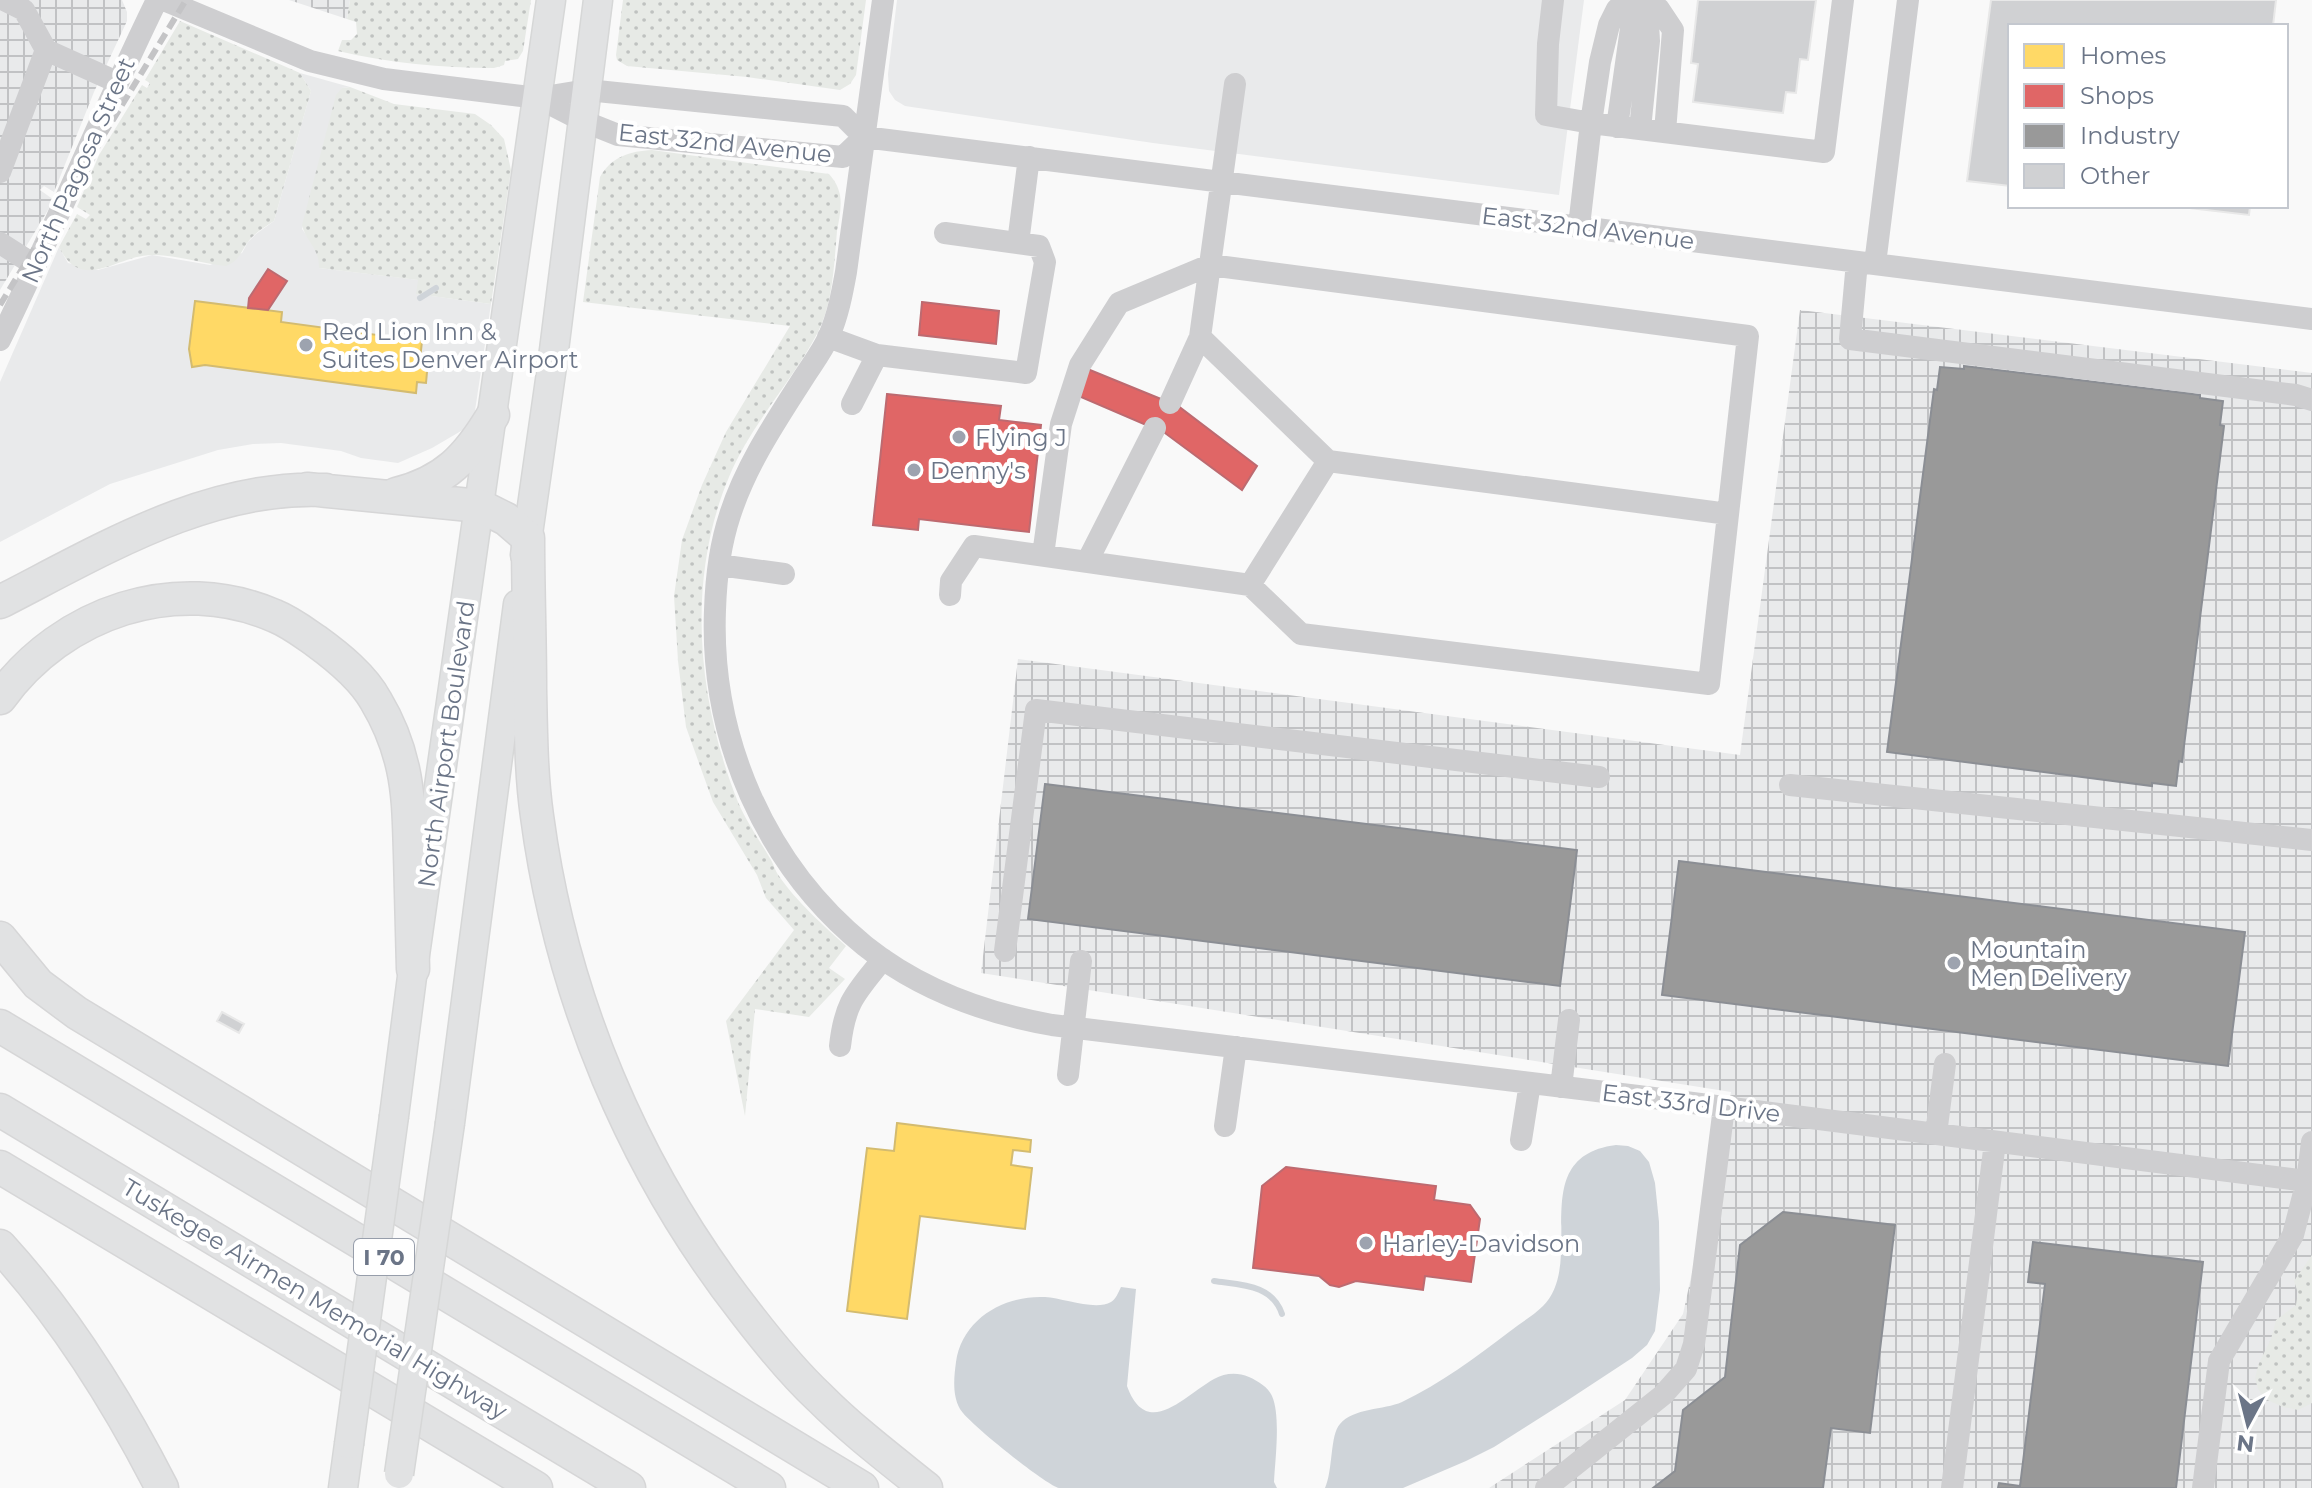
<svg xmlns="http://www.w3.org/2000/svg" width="2312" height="1488" viewBox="0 0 2312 1488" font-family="Montserrat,sans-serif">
  <defs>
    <pattern id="industrial-grid" width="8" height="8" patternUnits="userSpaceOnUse" patternTransform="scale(2)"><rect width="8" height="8" fill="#e9eaeb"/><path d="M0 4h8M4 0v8" fill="none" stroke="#c1c2c4"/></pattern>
    <pattern id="grass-dots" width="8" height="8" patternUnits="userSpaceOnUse" patternTransform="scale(2)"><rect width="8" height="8" fill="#e7eae6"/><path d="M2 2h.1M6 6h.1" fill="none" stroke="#bfc2c0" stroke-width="1.8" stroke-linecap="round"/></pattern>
  </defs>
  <rect width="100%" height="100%" fill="#f9f9f9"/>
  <!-- built -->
  <path fill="#e9eaeb" d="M897 0H1584L1559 195 1153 143 905 106 895 100 889 91 888 74Z
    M300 73 350 87 342 88 302 229 315 247 319 257V268L419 280 417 294 491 304 473 424 432 448 398 463 361 458 341 451 281 443 253 444 218 450 110 484 0 542V382L59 247 68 263 98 270 152 255 210 265 242 253 248 242 256 234 274 221 311 91Z"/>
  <!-- industrial -->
  <path fill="url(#industrial-grid)" d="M0 0H122L127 12V21L94 92 54 192 44 186 40 190 54 200 0 290Z
    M289 0H350L347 19Z
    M1800 310 2312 373V1488H1489L1625 1400 1683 1314 1731 1092 981 973 1018 659 1740 755Z"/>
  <!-- grass -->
  <path fill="url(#grass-dots)" d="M350 0H531L523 51 518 59 505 61 504 65 494 68C441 68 390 63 338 51L342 40H351L357 34 356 22 347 19Z
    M623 0H866L856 75 850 84 840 90 747 77 627 66 617 60 616 55Z
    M180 21 300 73 311 91 274 221C265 227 254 233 248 242 240 253 239 261 226 266 204 264 173 254 152 255 117 255 82 294 59 247L77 214 86 219 90 215 77 207 99 155 142 85 147 88 150 83 145 80Z
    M350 87 394 104 475 114 491 125 504 139 511 170 491 304 416 294 418 280 319 268C319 247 306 242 302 225L336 95 342 88Z
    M652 150 829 174C835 181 838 186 840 195 842 207 839 220 837 231 834 265 833 302 818 332 792 382 751 424 729 477 686 579 697 700 738 802 747 823 760 841 771 860 774 865 775 871 779 876 795 900 825 927 846 946L829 968 845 979 809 1017 755 1009 745 1116 726 1021 794 930 766 898 757 875 713 802 686 727 678 661 674 596 682 540 702 485 726 432 790 326 583 302 600 177C611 157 630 151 652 150Z
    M2312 1255V1403L2298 1410 2283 1407 2265 1399 2258 1389 2255 1378 2259 1363 2271 1339 2276 1320 2296 1305 2298 1293 2294 1281Z"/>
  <!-- water -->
  <path fill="#cfd4d9" d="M1616 1145 1628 1146 1640 1151 1649 1162 1655 1183 1659 1222 1660 1290 1655 1331 1647 1345 1632 1358 1565 1402 1494 1447 1466 1461 1403 1488H1325C1333 1471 1330 1434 1340 1424 1353 1408 1384 1410 1402 1402 1440 1384 1476 1357 1509 1332 1520 1323 1533 1316 1543 1306 1588 1261 1523 1157 1616 1145Z
    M1121 1287 1136 1289 1127 1386C1147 1441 1185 1395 1214 1379 1225 1373 1237 1372 1249 1377 1258 1381 1268 1387 1272 1396 1281 1416 1275 1461 1274 1482L1277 1488C1225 1488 1172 1488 1120 1488 1104 1488 1073 1488 1059 1488 1046 1485 967 1422 960 1409 952 1395 954 1377 956 1362 962 1319 1004 1295 1045 1297 1063 1298 1095 1311 1111 1302 1116 1299 1118 1293 1121 1287Z"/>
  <!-- homes -->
  <path fill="#ffd966" stroke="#d3bb70" stroke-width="2" d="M195 301 282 312 281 322 422 341 420 360 428 361 426 383 417 382 416 393 205 365 192 367 189 349Z
    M897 1123 1031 1140 1030 1152 1013 1150 1011 1165 1032 1168 1025 1229 920 1216 907 1319 847 1311 867 1148 894 1151Z"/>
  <!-- shops -->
  <path fill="#e06666" stroke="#bd6a70" stroke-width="2" d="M268 269 287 281 268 310 248 308 249 298Z
    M922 302 999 311 996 344 919 335Z
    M1085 368 1178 406 1257 466 1242 490 1165 433 1074 394Z
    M887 394 1001 406 999 420 1041 425 1029 532 919 519 918 530 873 525Z
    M1286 1167 1436 1186 1434 1200 1470 1205 1480 1219 1471 1282 1425 1276 1423 1290 1356 1281 1339 1287 1330 1285 1319 1276 1253 1268 1262 1186Z"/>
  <!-- industry -->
  <path fill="#999" stroke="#8b8e94" stroke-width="2" d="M1964 366 2200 395V398L2223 401 2220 425 2224 426 2182 762 2179 761 2176 786 2152 783V786L1887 752 1934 389 1937 390 1940 367 1964 369Z
    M1045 784 1577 850 1560 986 1028 919Z
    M1679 861 2245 932 2228 1066 1662 995Z
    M1783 1212 1895 1225 1870 1433 1831 1428 1823 1488H1653L1675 1471 1683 1410 1725 1377 1740 1245Z
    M2033 1242 2203 1262 2176 1488H1998L1999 1483 2020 1486 2045 1284 2028 1282Z"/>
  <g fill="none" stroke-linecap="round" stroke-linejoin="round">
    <!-- stream -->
    <path stroke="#cfd4d9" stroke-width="6" d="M420 298 436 288
      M1214 1281C1241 1285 1272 1284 1282 1314"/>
  </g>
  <!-- building -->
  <path fill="#d0d1d3" stroke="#e8e8e8" stroke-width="2" d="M1698 0H1816L1808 60 1800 59 1796 93 1786 92 1783 113 1693 102 1698 64 1691 63Z
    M1991 0H2276L2273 26H2010V186L1967 181Z
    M2172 206H2250L2249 215Z
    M222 1012 244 1024 239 1033 217 1021Z"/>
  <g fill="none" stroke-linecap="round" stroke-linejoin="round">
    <defs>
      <path id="major" d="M525 555 552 366 598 0
        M394 1116 413 969 551 0
        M450 1123 518 604
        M343 1488 349 1444"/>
      <path id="highway" d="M307 489 480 506 506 519 528 538C528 589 530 639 530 689 531 732 531 774 537 816 561 996 633 1169 745 1312 768 1342 792 1372 820 1398 853 1431 890 1459 926 1488
        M396 494C445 482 468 457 493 415
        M0 602C100 551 209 484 326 490
        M0 698C62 612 176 573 275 616 290 622 303 632 316 641 338 657 363 677 376 701 388 721 398 746 403 769 409 796 409 825 410 854 411 892 412 931 413 969
        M0 938 38 984 77 1013 862 1488
        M0 1026 769 1488
        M0 1110 629 1488
        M0 1167 536 1488
        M0 1246C66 1318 118 1402 162 1488"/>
    </defs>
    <!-- major casing -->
    <use href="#major" stroke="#d6d7d7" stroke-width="31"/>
    <!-- highway casing -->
    <use href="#highway" stroke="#d6d6d7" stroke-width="35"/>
    <!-- minor -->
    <path stroke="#ceced0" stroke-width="22" d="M4 0 24 10 46 50
      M164 0 310 61 384 79 538 98 587 90 843 116 864 137 2312 319
      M883 0 846 272C842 294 838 315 829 336 823 350 813 363 804 377 776 421 746 465 730 515 720 545 716 578 715 610 710 738 765 865 865 946 919 989 984 1013 1052 1025L1638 1096 2307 1181
      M1553 0 1548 44 1546 115 1591 123 1824 152 1843 0
      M1639 0 1648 23 1649 41 1640 129
      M1645 0 1659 9 1673 30 1665 132
      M1235 84 1200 337 1328 461 1728 514
      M538 98 583 121 618 135 843 157 864 137
      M1617 127 1635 0
      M0 172 46 50 117 82
      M1579 226 1591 123 1600 62 1609 25 1617 9 1628 0
      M0 243 36 266
      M1018 243 1029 157
      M1857 262 1850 339 2296 395 2312 400
      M1875 264 1908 0
      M828 337 877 355 1026 373 1045 262 1039 246 945 233
      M0 340C55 228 102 112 157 0
      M1170 403 1200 337
      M852 404 877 355
      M1043 555 1061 424 1080 365 1119 303 1210 265 1748 336 1709 684 1301 634 1250 585
      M1087 562 1155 428
      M719 565 784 574
      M950 595 951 581 974 546 1250 585 1328 461
      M1790 785 2312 840
      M1005 951 1036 710 1599 777
      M840 1046C845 1001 856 993 883 959
      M1068 1075 1081 961
      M1561 1087 1569 1020
      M1225 1126 1236 1047
      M1936 1134 1945 1064
      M1521 1140 1530 1083
      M1546 1488 1663 1395 1686 1369 1694 1344 1724 1107
      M1952 1488 1995 1142
      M2203 1488 2219 1361 2293 1235 2307 1181 2312 1142"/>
    <!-- major -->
    <use href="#major" stroke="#e1e2e3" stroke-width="28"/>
    <!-- highway -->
    <use href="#highway" stroke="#e1e2e3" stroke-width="32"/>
    <!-- rail -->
    <path stroke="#c4c4c6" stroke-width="6" stroke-dasharray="12 6" stroke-linecap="butt" d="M0 305 186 0"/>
    <defs>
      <path id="major-bridge" d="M349 1444 394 1116
        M399 1474 450 1123"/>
    </defs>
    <!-- major-bridge casing -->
    <use href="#major-bridge" stroke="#d6d7d7" stroke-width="31" stroke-linecap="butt"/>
    <!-- major-bridge -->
    <use href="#major-bridge" stroke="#e1e2e3" stroke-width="28"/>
  </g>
  <!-- markers -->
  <g fill="#9da3af" stroke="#fff" stroke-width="3">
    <circle cx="306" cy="345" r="8"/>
    <circle cx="959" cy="437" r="8"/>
    <circle cx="914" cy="470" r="8"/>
    <circle cx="1954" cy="963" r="8"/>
    <circle cx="1366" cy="1243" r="8"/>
  </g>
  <g text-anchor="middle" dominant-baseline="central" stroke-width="8" stroke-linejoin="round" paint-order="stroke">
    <!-- shield labels -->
    <rect fill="#fff" stroke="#979eab" stroke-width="2" x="354" y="1239" width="60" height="36" rx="6"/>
    <g font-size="22" font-weight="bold" fill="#6b7587">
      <text x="384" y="1257">I 70</text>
    </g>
    <!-- street labels -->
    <g font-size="24" fill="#6b7587" stroke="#fff">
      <text transform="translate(725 143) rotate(6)">East 32nd Avenue</text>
      <text transform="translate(78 170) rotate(-66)">North Pagosa Street</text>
      <text transform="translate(1588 228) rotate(7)">East 32nd Avenue</text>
      <text transform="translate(446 744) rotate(-82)">North Airport Boulevard</text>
      <text transform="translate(1691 1103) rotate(7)">East 33rd Drive</text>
      <text transform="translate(315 1299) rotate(31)">Tuskegee Airmen Memorial Highway</text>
    </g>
    <!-- poi labels -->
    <g font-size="24" fill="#6b7587" stroke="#fff" text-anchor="start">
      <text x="322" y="331">Red Lion Inn &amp;<tspan x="322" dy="28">Suites Denver Airport</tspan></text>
      <text x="975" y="437">Flying J</text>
      <text x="930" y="470">Denny's</text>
      <text x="1970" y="949">Mountain<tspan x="1970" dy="28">Men Delivery</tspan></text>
      <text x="1382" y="1243">Harley-Davidson</text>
    </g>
  </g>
  <!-- legend -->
  <rect x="2008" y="24" width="280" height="184" fill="#ffffff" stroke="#c4c8cf" stroke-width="2"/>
  <rect x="2024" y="44" width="40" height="24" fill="#ffd966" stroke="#c4c8cf" stroke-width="2"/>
  <text x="2080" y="64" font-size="24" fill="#6b7587">Homes</text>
  <rect x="2024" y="84" width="40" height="24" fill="#e06666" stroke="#c4c8cf" stroke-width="2"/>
  <text x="2080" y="104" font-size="24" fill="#6b7587">Shops</text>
  <rect x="2024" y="124" width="40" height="24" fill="#999999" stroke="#c4c8cf" stroke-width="2"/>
  <text x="2080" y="144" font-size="24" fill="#6b7587">Industry</text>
  <rect x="2024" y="164" width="40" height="24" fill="#d0d1d3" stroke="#c4c8cf" stroke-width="2"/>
  <text x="2080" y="184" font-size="24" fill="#6b7587">Other</text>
  <!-- north arrow -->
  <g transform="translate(2248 1424) rotate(187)" stroke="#ffffff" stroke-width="6" paint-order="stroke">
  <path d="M0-6L14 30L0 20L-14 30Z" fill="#6b7587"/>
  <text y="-12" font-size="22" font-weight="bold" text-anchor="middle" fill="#6b7587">N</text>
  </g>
</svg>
